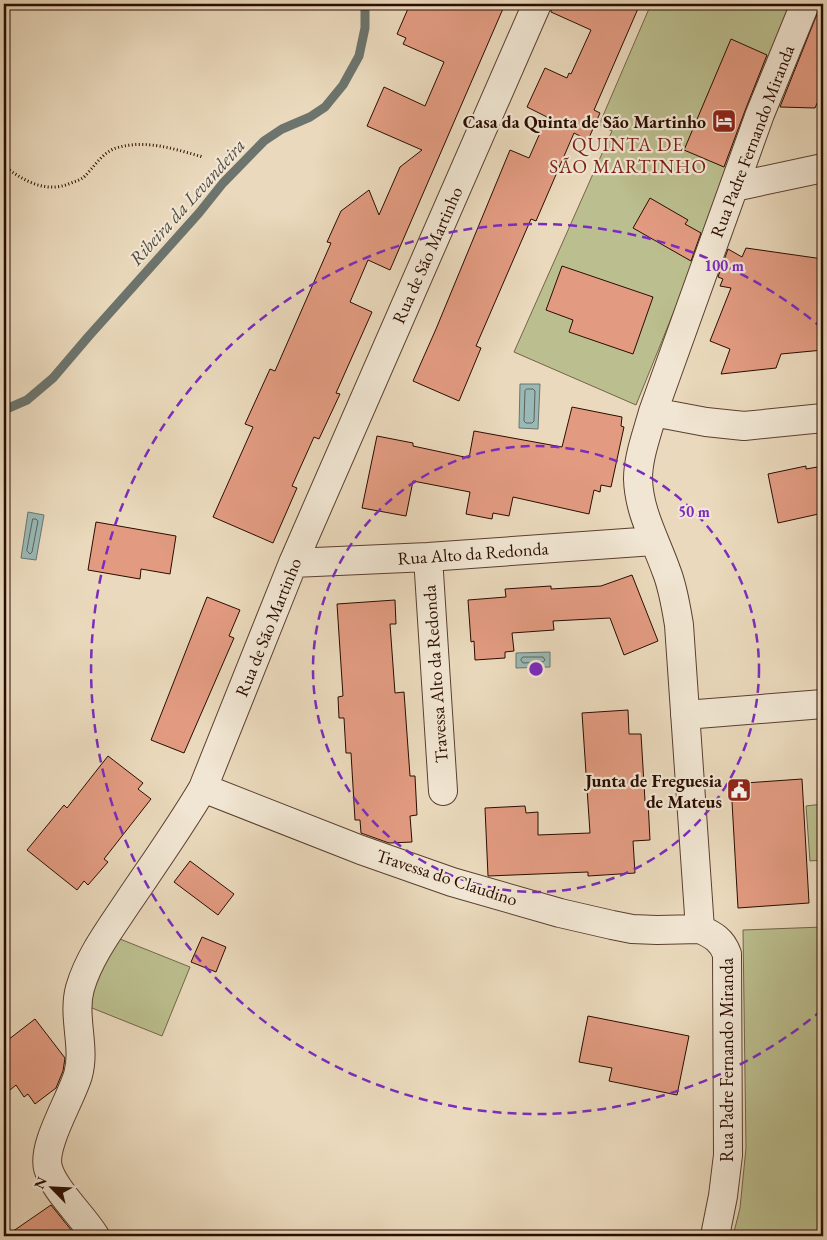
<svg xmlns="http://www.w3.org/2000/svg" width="827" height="1240" viewBox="0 0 827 1240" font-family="'EB Garamond',serif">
  <rect width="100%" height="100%" fill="#ead9bc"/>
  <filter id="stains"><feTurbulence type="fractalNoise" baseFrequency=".004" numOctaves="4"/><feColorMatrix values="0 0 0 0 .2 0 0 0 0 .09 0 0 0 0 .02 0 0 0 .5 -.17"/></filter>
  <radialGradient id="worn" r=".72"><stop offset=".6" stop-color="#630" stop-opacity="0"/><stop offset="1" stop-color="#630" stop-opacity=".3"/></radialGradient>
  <!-- green -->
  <path fill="#bbbe8e" stroke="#726547" d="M651 4H777L796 10 636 405 514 352 612 131 599 125Z
    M823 804V860L810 861 806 806Z
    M823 927V1236H733L740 1208 746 1148 743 930Z
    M115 937 190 967 162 1036 87 1006Z"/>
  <!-- water -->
  <path fill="#98b9b5" stroke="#6c746d" d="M520 384H540L538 429 519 428Z
    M28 512 44 515 36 560 21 558Z
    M550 652V667L516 668V653Z"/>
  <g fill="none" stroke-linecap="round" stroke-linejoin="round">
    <!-- shore -->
    <path stroke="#61625a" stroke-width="1" d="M527 389H533L535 391 534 421 532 423H526L524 421 525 391Z
      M33 519H36L38 521 32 552 30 554 27 551Z
      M523 657H543L545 660 543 662 523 663 521 660Z"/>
    <!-- stream -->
    <path stroke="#6c746d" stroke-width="9" d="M4 410 27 400 53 378 88 337 199 213 223 183 264 141 282 129 310 117 325 107 343 85 359 56 365 28V4"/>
  </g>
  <!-- building -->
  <path fill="#e29b81" stroke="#2a0c00" d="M410 4H505L390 270 368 260 350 302 372 312 336 393 340 394 319 439 314 437 292 486 297 488 273 543 213 517 253 427 245 424 270 369 275 371 331 243 327 242 341 211 369 190 379 215 400 167 422 150 367 126 384 87 425 106 444 62 403 44 406 38 397 34Z
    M552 4H640L594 110 600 113 588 140 574 133 536 221 531 219 476 346 481 348 459 401 413 381 436 329 510 150 529 158 547 117 527 107 545 68 567 78 569 73 571 74 591 30 551 12Z
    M821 4H823V90L815 108 780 107Z
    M731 39 767 55 746 108 724 167 684 150Z
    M650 198 688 220 685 224 701 233 691 261 633 228Z
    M746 248 823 259V350L781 354 776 368 721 374 730 349 710 341 731 288 720 286 723 279 718 277 728 249 742 257Z
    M562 266 653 297 633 354 569 332 573 320 546 310Z
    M572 407 622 417 621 426 624 427 611 487 601 485 600 492 594 490 589 514 513 497 509 516 493 513 492 519 466 514 470 492 413 481 406 516 362 508 377 436 413 443V446L469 458 474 431 562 447Z
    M806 466V469L823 466V513L778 523 768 474Z
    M96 522 176 536 170 574 141 569 140 579 88 570Z
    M632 575 658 641 624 655 610 618 553 621 554 630 512 633 514 651 505 652V658L475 660 474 641 471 642 468 600 506 597 505 589 551 586V589L601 586Z
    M207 597 240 610 229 636 234 638 184 753 151 740Z
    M395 600 396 624H390L395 693 404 692 410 776H415L417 815 410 816 412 842 389 843 361 833 360 820H355L351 753H346L344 718H339L338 697 343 696 337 604Z
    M628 710 629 734H641L645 801H648L650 840 633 841 635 873 588 876V872L488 876 485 808 525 806 526 813 538 812V835L590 833 582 713Z
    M108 756 143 783 138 789 151 799 104 859 108 862 88 885 84 881 77 890 27 850 64 805 67 808Z
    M802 779 809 903 738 908 731 784Z
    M190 861 234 894 218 915 174 882Z
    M202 937 226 947 216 972 191 962Z
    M588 1016 689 1036 677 1095 609 1081 612 1068 579 1062Z
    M35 1019 65 1058 63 1071 56 1088 35 1104 28 1094 24 1097 16 1085 4 1095V1043Z
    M51 1205 76 1236H6Z"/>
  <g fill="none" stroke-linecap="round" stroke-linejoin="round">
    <defs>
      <path id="minor" d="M734 187 823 168
        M653 412 706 422 744 426 823 418
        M428 557 443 791
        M293 563 428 557 654 541
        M685 715 823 704
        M203 788 361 850 452 882 560 913 612 925 632 929 657 930 700 929
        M95 1236C83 1216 54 1190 48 1168 42 1145 71 1099 78 1075 86 1047 72 1017 80 988 89 957 110 929 128 902 153 865 180 827 203 788L293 563 537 4
        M715 1236 723 1196 728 1155 727 954C722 940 713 935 700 929L679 625C676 607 673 587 666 570 655 539 639 512 638 479 638 457 647 434 653 412L760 114 805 4"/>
    </defs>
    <!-- minor casing -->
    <use href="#minor" stroke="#5a3f2f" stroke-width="30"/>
    <!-- path -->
    <path stroke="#2a0c00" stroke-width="3" stroke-dasharray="1 2.5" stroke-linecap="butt" d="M4 166C24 181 46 194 71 183 76 181 81 180 85 176 94 167 103 152 116 148 146 139 174 149 203 157"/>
    <!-- minor -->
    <use href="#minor" stroke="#f1e6d3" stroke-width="28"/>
  </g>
  <!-- distance rings -->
  <g fill="none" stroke="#7b2cbf" stroke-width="2.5" stroke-dasharray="9 6">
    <circle cx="536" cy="669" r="223"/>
    <path d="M822 1010A445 445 0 1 1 822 328"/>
  </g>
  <!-- icons -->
  <defs>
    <symbol id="hotel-square" viewBox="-11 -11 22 22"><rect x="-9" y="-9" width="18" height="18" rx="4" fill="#8f2418" stroke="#f1e6d3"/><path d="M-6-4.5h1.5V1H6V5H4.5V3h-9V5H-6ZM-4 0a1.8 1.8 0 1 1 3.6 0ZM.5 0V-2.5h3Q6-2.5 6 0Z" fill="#fff"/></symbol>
    <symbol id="civic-square" viewBox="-11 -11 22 22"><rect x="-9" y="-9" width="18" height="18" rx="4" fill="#8f2418" stroke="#f1e6d3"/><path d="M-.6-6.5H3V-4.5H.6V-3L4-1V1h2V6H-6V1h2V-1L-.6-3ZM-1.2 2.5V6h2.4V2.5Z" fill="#fff"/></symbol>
  </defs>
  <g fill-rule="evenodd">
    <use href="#hotel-square" x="710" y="107" width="28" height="28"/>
    <use href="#civic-square" x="725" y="776" width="28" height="28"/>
  </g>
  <g text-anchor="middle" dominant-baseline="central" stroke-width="4.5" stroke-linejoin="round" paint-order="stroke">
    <!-- poi labels -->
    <g font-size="18" font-weight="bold" fill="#2a0c00" stroke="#f1e6d3" text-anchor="end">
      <text x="706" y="121">Casa da Quinta de São Martinho</text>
      <text x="722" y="780">Junta de Freguesia<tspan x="722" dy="21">de Mateus</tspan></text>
    </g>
    <!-- street labels -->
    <g font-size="18" fill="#2a0c00" stroke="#f1e6d3">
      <text transform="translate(752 141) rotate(-69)">Rua Padre Fernando Miranda</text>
      <text transform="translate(427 255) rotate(-66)">Rua de São Martinho</text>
      <text transform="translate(473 553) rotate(-4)">Rua Alto da Redonda</text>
      <text transform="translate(268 627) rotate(-68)">Rua de São Martinho</text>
      <text transform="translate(435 674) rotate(-94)">Travessa Alto da Redonda</text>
      <text transform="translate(447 877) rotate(18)">Travessa do Claudino</text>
      <text transform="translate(726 1060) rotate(-90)">Rua Padre Fernando Miranda</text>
    </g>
    <!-- neighbourhood labels -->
    <g font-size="19" letter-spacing="1" fill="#7a1f14" stroke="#f1e6d3">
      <text x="628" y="144">QUINTA DE<tspan x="628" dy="22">SÃO MARTINHO</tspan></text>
    </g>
    <!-- water labels -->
    <g font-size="19" font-style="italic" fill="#50493f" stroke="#f1e6d3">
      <text transform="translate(187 202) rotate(-48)">Ribeira da Levandeira</text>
    </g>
  </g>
  <circle cx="536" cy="669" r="8" fill="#7b2cbf" stroke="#f1e6d3" stroke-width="2.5"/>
  <g font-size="15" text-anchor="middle" font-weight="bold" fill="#7b2cbf" stroke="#f1e6d3" stroke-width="4.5" stroke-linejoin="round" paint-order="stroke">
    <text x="724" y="271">100 m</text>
    <text x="694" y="517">50 m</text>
  </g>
  <!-- margin -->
  <rect width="827" height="1240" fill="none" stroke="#ead9bc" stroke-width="20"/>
  <rect x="5" y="5" width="817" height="1230" fill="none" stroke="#2a0c00" stroke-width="2.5"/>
  <rect x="10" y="10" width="807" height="1220" fill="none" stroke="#2a0c00"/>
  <!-- north arrow -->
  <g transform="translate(52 1188) rotate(294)" stroke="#f1e6d3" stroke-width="4" paint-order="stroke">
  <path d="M0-4L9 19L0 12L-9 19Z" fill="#2a0c00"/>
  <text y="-8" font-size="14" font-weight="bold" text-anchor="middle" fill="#2a0c00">N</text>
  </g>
  <rect width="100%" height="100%" filter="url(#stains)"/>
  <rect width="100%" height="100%" fill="url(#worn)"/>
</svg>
